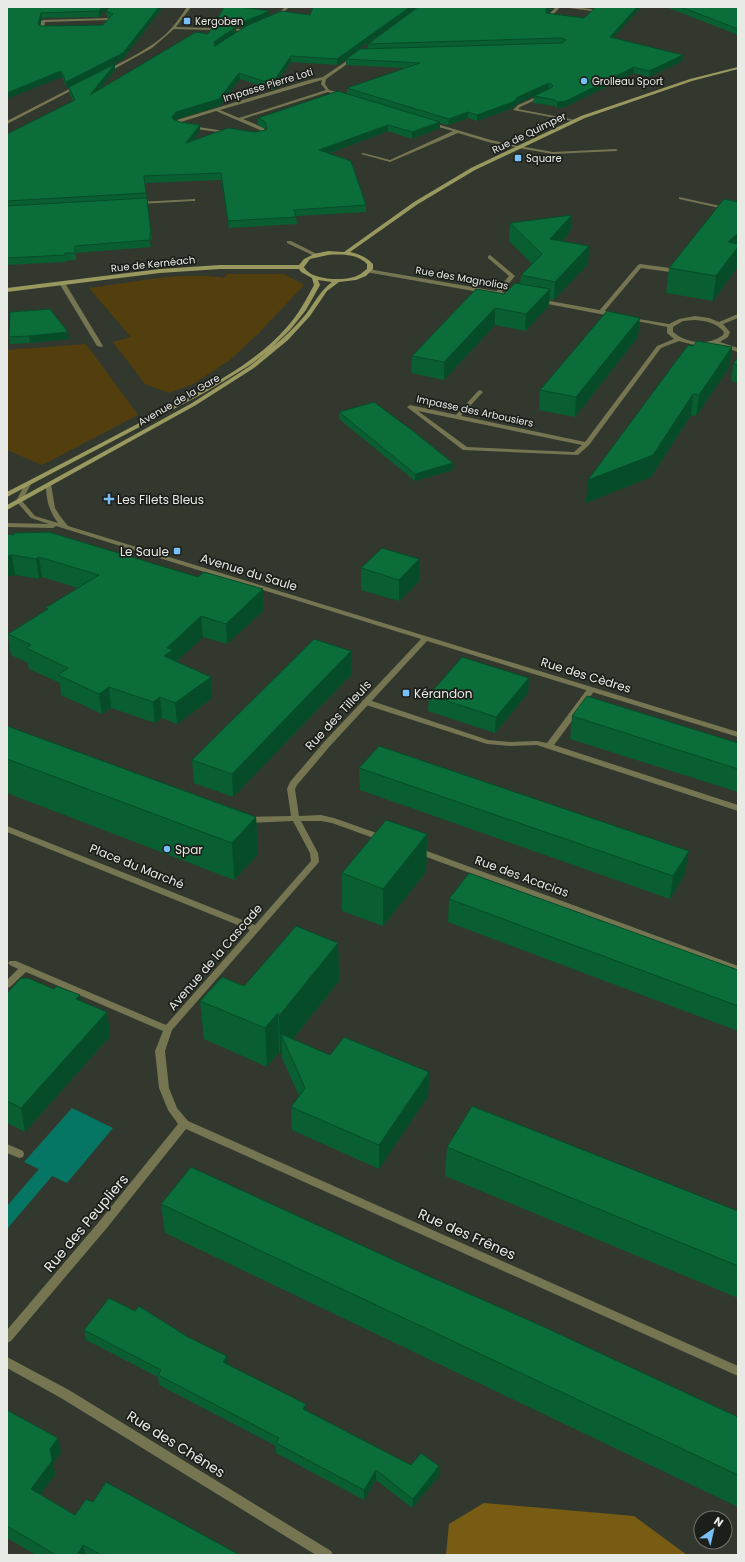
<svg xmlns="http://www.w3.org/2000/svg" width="745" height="1562" viewBox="0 0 745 1562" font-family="Poppins,sans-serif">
  <rect width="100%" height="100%" fill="#33382f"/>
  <!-- green -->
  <path fill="#533f0d" d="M227 274H284L304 285 258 334 230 360 193 384 169 393 145 384 113 342 131 337 89 288C132 283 182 271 224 278Z
    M86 344 138 415 42 465 7 450V350Z"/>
  <!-- forest -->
  <path fill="#795c13" d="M484 1503 634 1516 687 1555H446L449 1524Z"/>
  <!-- water -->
  <path fill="#057663" d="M72 1108 113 1128 67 1183 52 1176 7 1229V1206L39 1169 24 1162Z"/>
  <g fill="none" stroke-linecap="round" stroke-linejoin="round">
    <!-- service -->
    <path fill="#757551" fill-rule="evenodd" d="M543 94H544V96L520 107 518 109 575 120 577 121V122L513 110 518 105Z
      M520 146 553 152 616 149 618 150 616 151 553 154 518 148V146Z
      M679 197 738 210V212L679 199Z
      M287 241H291L319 255 314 256 287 243Z
      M490 255 515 276 500 294 498 295 495 293 509 276 488 258V256Z
      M640 264 670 268 673 270 670 272 641 268 603 313H599V311L638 265Z
      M480 390 483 392 482 393 459 418H455V416L478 391Z
      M588 688H591L595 690 554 745 738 805V811L546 748 537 745 510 746 487 744 363 704 362 702 363 700H369L488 740 510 742 537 741 547 743Z"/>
    <!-- minor -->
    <path fill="#757551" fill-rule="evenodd" d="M187 7H191L176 27 245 29 250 27 252 28 245 31 174 29 152 48 107 73H105V71C125 60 148 50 166 34 174 26 181 16 187 7Z
      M285 7H289L280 16 273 18V16L278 14Z
      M556 7H560L551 17H553V19L547 18V16Z
      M562 7H575L597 10 590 16 588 15 592 11Z
      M111 18V20L102 29 42 30 40 29 41 21 43 20ZM107 20 101 27 44 28 45 22Z
      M354 56 357 57 326 79 325 84 329 90 343 94V96L328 92 243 119 264 128 266 135 255 136V134L261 133 260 130 216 111 181 122 179 124 231 132 233 133V134L181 127 174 124 177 120 309 80 323 77ZM322 80 321 84 326 90 239 118 220 110Z
      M77 85 80 86 7 124V121Z
      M430 122 491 140 522 147 520 148 488 142 458 133 390 162 361 154 363 153 390 160 453 131 428 124V123Z
      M195 199V201H193L138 204 136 203 138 202Z
      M368 269 513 294 516 296 513 298 366 272V270Z
      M62 281 65 283 103 346 102 347 97 346 59 283Z
      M539 299 616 313 619 315 616 317 537 302V300Z
      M738 314V318L723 324 730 332 728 337 720 342 738 348V352L715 344 698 346 679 341 661 348 589 445 578 455 463 450 407 407 410 405 585 442 657 346 674 339 667 333V327L627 319V317L669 324 679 319 695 316 709 318 719 322ZM695 320C706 321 717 323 724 332L723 335C708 346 688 344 673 332V327L683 321ZM418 411 582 445 574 452 467 447Z
      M28 482 31 484 22 501 35 516 58 523C49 511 46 500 46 485L47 484H51L55 508 60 516 68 526 738 732V737L427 641 330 746 297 785 295 789 299 816 321 815 334 818 385 836 386 838 385 840H379L332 823 321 821H301L318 853 319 862 172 1030 165 1051 169 1088 177 1108 188 1121 738 1366V1376L186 1129 106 1229 11 1341 7 1343V1330L98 1223 178 1124 168 1110 159 1088 155 1051 163 1031 26 972 10 987 7 988V980L18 969 10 965 8 963 10 961H16L166 1025 250 930 7 832V826L255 925 311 861 310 853 293 821 245 823 241 820 245 817 291 816 287 789 290 782 324 742 421 639 56 526 53 528 7 527V523L49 524 31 518 16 501 25 484Z
      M416 847 738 966V972L413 852 412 850 413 848Z
      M7 1144 23 1151 24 1154 23 1157 19 1158 7 1153Z
      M7 1357 69 1390 331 1551 333 1555H316L61 1398 7 1368Z"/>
    <!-- secondary -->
    <path fill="#99985e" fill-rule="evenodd" d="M738 67V69L692 81 585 118 475 170 418 204 350 252C359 254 366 257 373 264V269L366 276 356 280 339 282 327 291 310 316 288 340 254 368 196 405 7 510V505L192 403 250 366 267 352 250 365 204 393 7 497V492C52 469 97 445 141 422 191 395 248 371 286 328 298 315 306 300 314 285L312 278 301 272 299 269H220L160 273 7 292V288L160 269 220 265H299L304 259 314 254 328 251 344 252 414 202 471 168 581 116 690 79ZM328 255C342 254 357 254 367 264V269C363 272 360 275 354 277 342 281 310 280 304 267L310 259ZM318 280 332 282C320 291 315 302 306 314 296 326 285 337 272 347L290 330 306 310 320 285Z"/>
  </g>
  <!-- wall -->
  <path fill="#095e32" d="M7 7H108L99 17 42 18 40 25 41 26 103 25 109 18 107 17 106 11 110 7H163L123 59 100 71 115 70 100 89 208 34 216 26V21L270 11V16L244 27H236V32L225 40 310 15 418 7 337 65 291 62 272 90 240 79 220 106 177 119 175 120 180 122 200 125V131L193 141 266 130 265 129 258 125V118L347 93V88L405 68 346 65V59L368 48V44L547 13 584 18 595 8 586 7H641L613 38 683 55 682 61 649 77 634 73 565 107 557 108 554 106 533 103 534 96 517 104 513 108 477 121 468 118 448 125 440 123V128L412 139 388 131 328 154 366 205V212L296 216 297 224 229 228 221 180 145 183 151 233 152 240H150L151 247 76 253V260L66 261V262L7 265V134L73 101 69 93V87L67 88 62 77Z
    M666 7H738V35Z
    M738 202V259L737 268 713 301 666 293 669 268Z
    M572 215 570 232 562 242 589 246 588 264 554 300 549 299V306L525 331 495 325 444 380 411 373 412 356 504 294 520 284 521 275 532 264 509 241 510 223Z
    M10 312 69 339 30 343 10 344 9 337Z
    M638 337 575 417 539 410 540 390Z
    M693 346 732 347 729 368 696 416 691 415 651 477 586 503 588 480Z
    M738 357V383L731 381 733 364Z
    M339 412 453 470 415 481 339 419Z
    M7 534 198 577 263 589 264 610 227 644 203 637 176 662 211 677 212 698 177 724 162 718 155 723 111 708 102 714 61 695 60 683 29 669 28 663 11 655 8 634 46 610 45 608 78 588 42 577 39 579 15 575 7 576Z
    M361 568 419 581 399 601 361 590Z
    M351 651 352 674 233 797 194 783 192 760Z
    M529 678 528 693 495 733 428 711 429 695Z
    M572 716 738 743V792L570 739Z
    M7 726 256 817 258 854 234 880 7 793Z
    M359 768 685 874 670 899 360 790Z
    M427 834 426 872 383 926 342 911V873Z
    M449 899 738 970V1031L448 922Z
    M338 943 339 981 293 1039 330 1055 429 1072 428 1096 379 1169 292 1130 291 1107 299 1096 282 1058V1052L280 1054 279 1052 267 1067 204 1039 200 1001 244 986Z
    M7 993 81 1001 107 1012 110 1036 25 1132 7 1123Z
    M447 1147 738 1211V1298L445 1176Z
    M161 1204 422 1273 738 1417V1507L165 1233Z
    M84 1330 228 1365 306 1410 411 1465 439 1466V1476L412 1508 376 1480 364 1500 276 1453V1446L159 1385 158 1377 86 1340Z
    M7 1410 61 1452 53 1463 55 1475 40 1494 75 1515 93 1502 240 1555H36L7 1538Z"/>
  <!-- shaded-wall -->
  <path fill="#074c29" d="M102 7H108L99 17V11Z
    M159 7H163L123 59 67 88 66 82Z
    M410 7H418L337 65V59Z
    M549 7H554L546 15V9Z
    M637 7H641L609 43 610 37Z
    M270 11V16L244 27 243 22Z
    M41 13 42 18 39 30 38 24Z
    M236 27V32L214 48V42Z
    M683 55 682 61 649 77V71Z
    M291 56V62L272 90V84Z
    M115 64V70L91 101 90 95Z
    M634 67V73L565 107 557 108V102Z
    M61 71 62 77 7 99V93Z
    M239 73 240 79 220 106 177 119 173 123 172 117 176 112Z
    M549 83 548 90 517 104 513 108 477 121V115Z
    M468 112V118L448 125 449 119Z
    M440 122V128L412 139V132Z
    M200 125V131L186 150V143Z
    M388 125V131L319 157V150Z
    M572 215 570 232 549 257 550 239Z
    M738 233V259L737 268 713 301 716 276 728 242Z
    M589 246 588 264 554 300 555 282Z
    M550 289 549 306 525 331 526 314Z
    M495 308V325L444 380V362Z
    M640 318 638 337 575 417 576 397Z
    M68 332 69 339 30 343 29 336Z
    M732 347 729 368 696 416 699 395Z
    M693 394 691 415 651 477 586 503 588 480Z
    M453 463V470L415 481V474Z
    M12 555 15 575 7 576V556Z
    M39 557 42 577 39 579 36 559Z
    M419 559V581L399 601V580Z
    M263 589 264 610 227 644 226 624Z
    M201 616 203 637 174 664 164 656 167 648Z
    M351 651 352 674 233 797 232 774Z
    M211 677 212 698 177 724 175 703Z
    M529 678 528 693 495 733 496 717Z
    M109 687 111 708 102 714 99 694Z
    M160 697 162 718 155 723 153 702Z
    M256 817 258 854 234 880 232 843Z
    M427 834 426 872 383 926V889Z
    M689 851 685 874 670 899 673 876Z
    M338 943 339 981 287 1046 281 1034 282 1052 280 1054 279 1016Z
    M80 995 84 1019 76 999Z
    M107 1012 110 1036 25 1132 21 1108Z
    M278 1013 279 1052 267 1067 265 1028Z
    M429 1072 428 1096 379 1169V1145Z
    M227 1356 228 1366 223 1362Z
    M306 1404V1414L303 1409Z
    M58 1438 61 1452 53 1463 55 1475 34 1503 31 1489 50 1449Z
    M439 1466V1476L412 1508 413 1499Z
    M376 1470V1480L364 1500V1490Z
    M83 1545 85 1555H77Z"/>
  <!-- building -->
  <path fill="#0a6d3a" stroke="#074c29" d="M7 7H102L99 11 41 13 38 24 41 26 103 25 113 14 106 11 110 7H159L123 53 66 82 61 71 7 93Z
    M224 7H241L270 11 243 22 216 21Z
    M313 7H410L337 59 291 56 272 84 239 73 219 99 176 112 172 117 173 119 180 122 200 125 186 143 228 128 255 132 266 130 267 128 265 122 258 118 338 91 440 122 412 132 388 125 319 150 351 161 366 205 294 210 296 217 228 221 221 173 144 176 146 193 7 201V134L75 100 69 87 115 64 90 95 196 32 208 34 213 26 236 27 214 42 215 46 246 26 281 11 310 15Z
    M418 7H549L546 9V13L584 18 596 7H637L610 37 683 55 649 71 634 67 566 101 557 102 555 100 534 96 551 88 553 86 549 83 518 97 513 102 477 115 468 112 449 119 347 88 420 63 346 59 360 49 562 43 566 40 562 38 368 44Z
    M681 7H738V29Z
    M147 198 151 233H150V240L75 246V253H65V255L7 258V206Z
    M724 199 738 202V233L728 242 738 244V247L716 276 669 268Z
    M572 215 550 239 589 246 555 282 521 275 542 254 510 223Z
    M515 283 550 289 526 314 495 308 444 362 412 356 476 289 504 294Z
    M50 309 68 332 29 336 9 337 10 312Z
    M607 311 640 318 576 397 540 390Z
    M697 341 732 347 699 395 693 394 653 455 588 480 688 345 693 346Z
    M738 357V365L733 364Z
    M374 402 413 431 453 463 415 474 339 412Z
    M49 532 198 577 204 572 263 589 226 624 201 616 167 648 173 650 164 656 211 677 175 703 160 697 153 702 109 687 99 694 58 675 68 668 26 648 31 645 8 634 48 609 45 608 99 575 39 557 36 559 12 555 7 556V534L14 535V533Z
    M382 548 419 559 399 580 361 568Z
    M314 639 351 651 232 774 192 760Z
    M462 657 529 678 496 717 429 695Z
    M587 696 738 743V769L572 716Z
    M7 726 256 817 232 843 7 759Z
    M379 746 689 851 673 876 359 768Z
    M386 820 427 834 383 889 342 873Z
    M469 873 738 970V1006L449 899Z
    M296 926 338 943 279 1016 278 1013 265 1028 200 1001 222 977 244 986Z
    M21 978H28L54 989 56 986 80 995 76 999 107 1012 21 1108 7 1101V993Z
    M281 1034 330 1055 344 1037 429 1072 379 1145 291 1107 305 1088Z
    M472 1106 738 1211V1266L447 1147Z
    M191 1167 422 1273 542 1326 738 1417V1475L161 1204Z
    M109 1298 135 1311 139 1306 188 1337 227 1356 223 1362 306 1404 303 1409 411 1465 421 1453 439 1466 413 1499 376 1470 364 1490 276 1443 279 1438 158 1375 161 1370 84 1330Z
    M7 1410 58 1438 50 1449 52 1461 31 1489 75 1515 86 1499 93 1502 106 1482 240 1555H101L83 1545 77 1555H56L7 1526Z"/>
  <!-- markers -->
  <g fill="#79bff8" stroke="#1c1e1a" stroke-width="1.5">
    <rect x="183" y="17" width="8" height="8" rx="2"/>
    <circle cx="584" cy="81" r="4"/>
    <rect x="514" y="154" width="8" height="8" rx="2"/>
    <path d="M107 493h4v4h4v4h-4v4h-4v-4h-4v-4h4z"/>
    <rect x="173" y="547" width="8" height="8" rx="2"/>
    <rect x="402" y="689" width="8" height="8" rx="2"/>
    <circle cx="167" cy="849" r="4"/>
  </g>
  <g text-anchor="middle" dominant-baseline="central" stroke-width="3.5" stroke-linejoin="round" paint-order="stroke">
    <!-- far-poi labels -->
    <g font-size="10" fill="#e7eae5" stroke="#1c1e1a" text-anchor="start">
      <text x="195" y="21">Kergoben</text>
      <text x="592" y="81">Grolleau Sport</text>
      <text x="526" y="158">Square</text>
    </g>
    <!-- far-street labels -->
    <g font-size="10" fill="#e7eae5" stroke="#1c1e1a">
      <text transform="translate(268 85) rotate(-17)">Impasse Pierre Loti</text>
      <text transform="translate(529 133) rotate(-26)">Rue de Quimper</text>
      <text transform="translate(153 264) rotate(-6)">Rue de Kernéach</text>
      <text transform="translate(462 278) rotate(10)">Rue des Magnolias</text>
      <text transform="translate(179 400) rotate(-30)">Avenue de la Gare</text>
      <text transform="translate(475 411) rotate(12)">Impasse des Arbousiers</text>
    </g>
    <!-- poi labels -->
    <g font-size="12" fill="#e7eae5" stroke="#1c1e1a" text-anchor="start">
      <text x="117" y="499">Les Filets Bleus</text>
      <text x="169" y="551" text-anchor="end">Le Saule</text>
      <text x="414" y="693">Kérandon</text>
      <text x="175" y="849">Spar</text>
    </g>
    <!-- street labels -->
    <g font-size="12" fill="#e7eae5" stroke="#1c1e1a">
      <text transform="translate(249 572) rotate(17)">Avenue du Saule</text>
      <text transform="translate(586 675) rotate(17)">Rue des Cèdres</text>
      <text transform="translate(338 715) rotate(-47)">Rue des Tilleuls</text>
      <text transform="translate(137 866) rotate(22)">Place du Marché</text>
      <text transform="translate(522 876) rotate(20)">Rue des Acacias</text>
      <text transform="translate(215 957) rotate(-49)">Avenue de la Cascade</text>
    </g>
    <!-- near-street labels -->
    <g font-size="14" fill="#e7eae5" stroke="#1c1e1a">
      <text transform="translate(86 1223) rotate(-50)">Rue des Peupliers</text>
      <text transform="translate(467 1234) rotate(24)">Rue des Frênes</text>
      <text transform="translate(176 1444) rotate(32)">Rue des Chênes</text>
    </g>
  </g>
  <!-- border -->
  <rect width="745" height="1562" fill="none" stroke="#e7eae5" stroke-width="16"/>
  <!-- north arrow -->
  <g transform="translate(713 1530) rotate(34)"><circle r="19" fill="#1c1e1a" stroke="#6d706b"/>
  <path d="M0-3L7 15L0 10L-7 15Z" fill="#79bff8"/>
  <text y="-6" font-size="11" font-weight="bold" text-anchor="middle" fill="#e7eae5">N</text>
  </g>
</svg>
